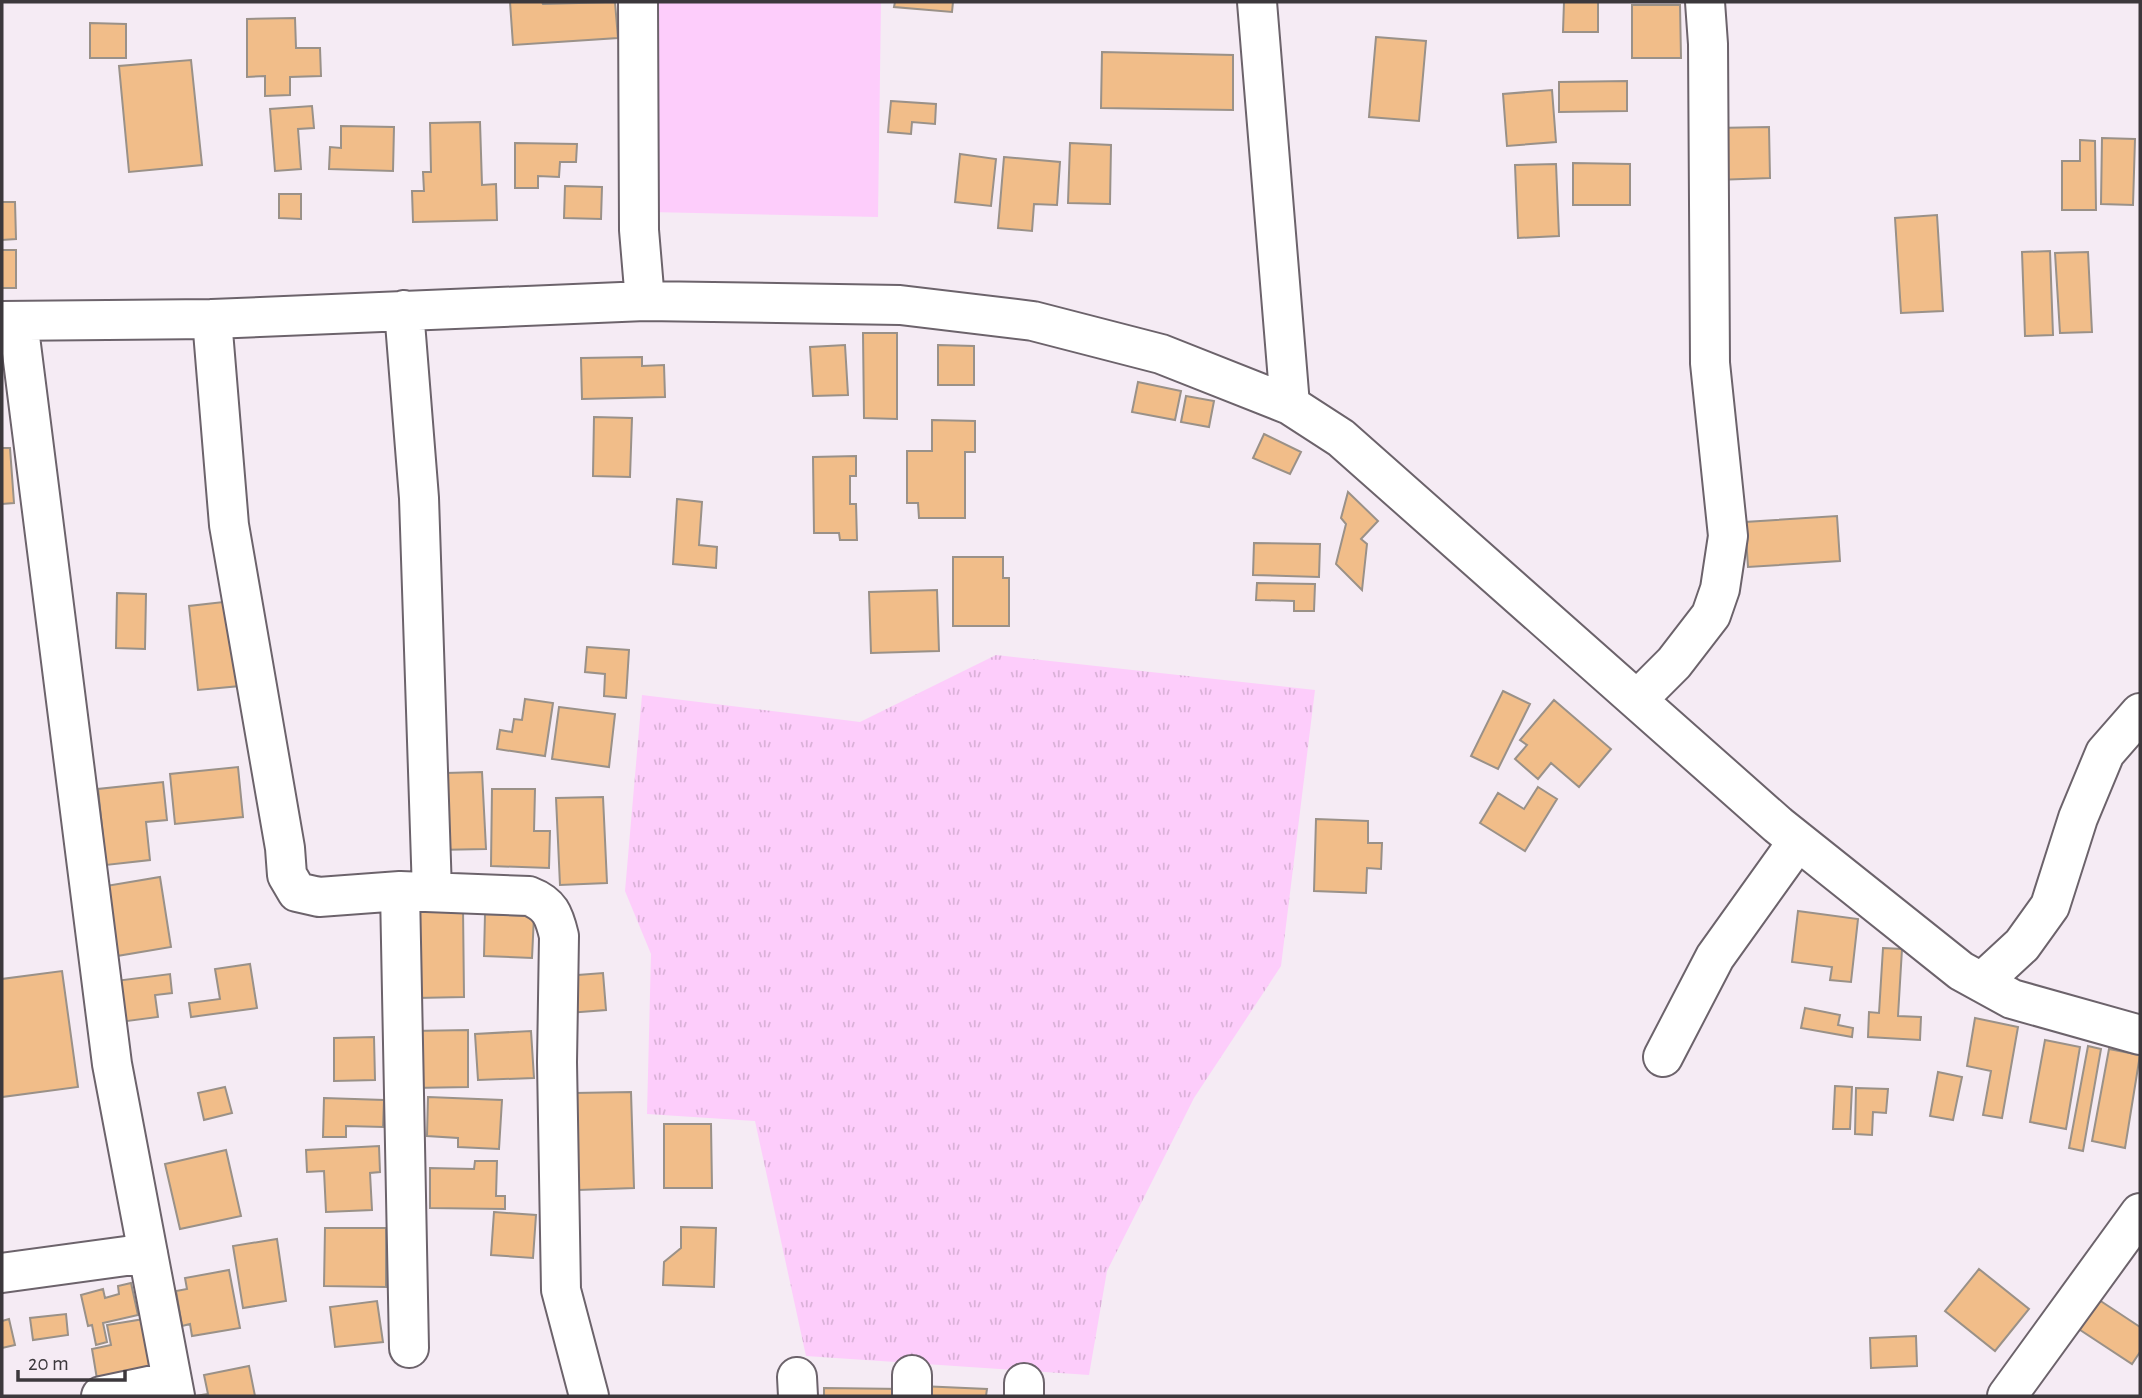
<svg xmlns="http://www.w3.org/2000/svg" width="2142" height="1398" viewBox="0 0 2142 1398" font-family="'Alegreya Sans',sans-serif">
  <defs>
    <pattern id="grass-tufts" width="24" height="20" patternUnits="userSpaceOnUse" patternTransform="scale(1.75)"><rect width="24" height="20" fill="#fdcdfb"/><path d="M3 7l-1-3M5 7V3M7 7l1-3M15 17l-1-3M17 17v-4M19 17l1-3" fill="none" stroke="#dab1d8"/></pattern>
  </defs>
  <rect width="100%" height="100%" fill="#f5ebf4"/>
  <!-- grass -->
  <path fill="url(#grass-tufts)" d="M996 655 1315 690 1281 966 1194 1098 1107 1271 1089 1375 806 1356 755 1121 647 1114 651 954 625 891 642 695 860 722Z"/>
  <!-- green -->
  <path fill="#fdcdfb" d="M652 2H881L878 217 650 212Z"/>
  <!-- building -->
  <path fill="#f1bd89" stroke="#9a9188" stroke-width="2" d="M510 2H542L543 4 615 2 618 38 513 45Z
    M895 2H953L952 12 894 7Z
    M1564 2H1598V32H1563Z
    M1632 5H1680L1681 58H1632Z
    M295 18 296 48H320L321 76 290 77V95L265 96V76L247 77V19Z
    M90 23 126 24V58H90Z
    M1376 37 1426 41 1419 121 1369 117Z
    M1102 52 1233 55V110L1101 108Z
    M191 60 202 165 129 172 119 66Z
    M1627 81V111L1559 112V82Z
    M1552 90 1556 142 1507 146 1503 94Z
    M891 101 936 104 935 124 912 122 911 134 888 132Z
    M312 106 314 128 298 129 301 169 275 171 270 109Z
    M480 122 482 185 496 184 497 220 413 222 412 191H424L423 172H431L430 123Z
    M341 126 394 127 393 171 329 169 330 147 341 148Z
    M1769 127 1770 178 1716 180 1715 128Z
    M2102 138 2135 139 2133 205 2101 204Z
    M2080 140 2095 141 2096 210H2062V161H2080Z
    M515 143 577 144 576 162H560L559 177 538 176V188H515Z
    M1070 143 1111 145 1110 204 1068 203Z
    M960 154 996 159 991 206 955 202Z
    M1004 157 1060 162 1057 205 1034 204 1032 231 998 228Z
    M1573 163 1630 164V205H1573Z
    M1556 164 1559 236 1518 238 1515 165Z
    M565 186 602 187 601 219 564 218Z
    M279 194H301V219L279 218Z
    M2 202H15L16 239 2 240Z
    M1937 215 1943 311 1901 313 1895 218Z
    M2 250H16V288H2Z
    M2050 251 2053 335 2025 336 2022 252Z
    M2088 252 2092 332 2060 333 2055 253Z
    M863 333H897V419L864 418Z
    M845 345 848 395 813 396 810 347Z
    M938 345 974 346V385H938Z
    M642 357V366L664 365 665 397 582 399 581 358Z
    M1138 382 1181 391 1175 420 1132 412Z
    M1186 396 1214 401 1209 427 1181 422Z
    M594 417 632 418 630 477 593 476Z
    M932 420 975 421V452H965V518H919L918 503H907V451H932Z
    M1264 434 1301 452 1290 474 1253 458Z
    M2 448H10L14 503 2 504Z
    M856 456V476H850V504H856L857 540H840L839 533H814L813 457Z
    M1348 492 1378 521 1361 539 1367 544 1362 590 1336 564 1346 524 1341 518Z
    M677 499 702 502 699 545 717 547 716 568 673 564Z
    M1837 516 1840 561 1748 567 1745 522Z
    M1254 543 1320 544 1319 577 1253 575Z
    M953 557H1003V578H1009V626H953Z
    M1257 583 1315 584 1314 611H1294V601L1256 600Z
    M937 590 939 651 871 653 869 592Z
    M117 593 146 594 145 649 116 648Z
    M232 601 240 686 198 690 189 606Z
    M587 647 629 650 626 698 604 696 605 674 585 672Z
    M1503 691 1530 704 1498 769 1471 756Z
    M525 699 553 703 545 756 497 749 500 730 512 732 514 719 522 720Z
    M1554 700 1611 749 1579 787 1551 763 1538 779 1515 759 1527 745 1520 740Z
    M559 707 615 714 609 767 552 759Z
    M238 767 243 817 175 824 170 774Z
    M482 772 486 849 436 850 446 773Z
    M163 782 167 820 146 822 150 860 106 865 98 789Z
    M1538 787 1557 799 1525 851 1480 823 1498 793 1524 809Z
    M492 789H535L534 831H550L549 868 491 866Z
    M603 797 607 883 560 885 556 798Z
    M1316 819 1368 821V843H1382L1381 869 1367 868 1366 893 1314 891Z
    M160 877 171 947 117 956 106 886Z
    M415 908H463L464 997 417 998Z
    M1798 911 1858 919 1851 982 1830 980 1832 967 1792 962Z
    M485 914 534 916 532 958 484 956Z
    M1883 948 1902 949 1898 1016 1921 1017 1920 1040 1868 1037 1869 1012 1879 1013Z
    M250 964 257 1008 191 1017 189 1003 220 999 215 969Z
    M62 971 78 1087 2 1097V979Z
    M603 973 606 1010 568 1013 565 976Z
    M170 974 172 993 155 995 158 1017 120 1022 115 981Z
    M1805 1008 1840 1015 1838 1025 1853 1028 1852 1037 1801 1028Z
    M1975 1018 2018 1027 2002 1118 1983 1115 1991 1071 1967 1066Z
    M468 1030V1087L412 1088V1031Z
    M531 1031 534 1078 478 1080 475 1034Z
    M374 1037 375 1080 334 1081V1038Z
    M2045 1040 2080 1047 2066 1129 2030 1122Z
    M2088 1046 2101 1049 2083 1151 2069 1148Z
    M2109 1049 2140 1055 2125 1148 2092 1141Z
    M1938 1072 1962 1077 1953 1120 1930 1116Z
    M1835 1086 1852 1087 1850 1129H1833Z
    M225 1087 232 1113 204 1120 198 1093Z
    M1856 1088 1888 1089 1886 1113 1873 1112 1872 1135 1855 1134Z
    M631 1092 634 1188 578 1190 575 1093Z
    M428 1097 502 1100 499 1149 458 1147V1138L427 1136Z
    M324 1098 384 1100 383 1127 346 1126V1137H323Z
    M664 1124H711L712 1188H664Z
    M379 1146 380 1172 370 1173 372 1210 326 1212 324 1171 307 1172 306 1150Z
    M226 1150 241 1216 180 1229 165 1164Z
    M475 1161H497L496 1196H505V1209L430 1208V1168L474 1169Z
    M494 1212 536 1215 533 1258 491 1255Z
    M681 1227 716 1228 714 1287 663 1285 664 1262 681 1248Z
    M325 1228H386V1287L324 1286Z
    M277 1239 286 1301 243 1308 233 1246Z
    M1979 1269 2029 1309 1995 1351 1945 1311Z
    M229 1270 240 1328 192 1336 190 1324 182 1326 176 1291 187 1289 185 1278Z
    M131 1283 138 1315 103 1323 107 1342 96 1345 92 1325 88 1326 81 1295 103 1289 105 1298 119 1294 118 1286Z
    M2087 1292 2140 1327V1352L2132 1364 2068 1322Z
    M377 1301 383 1342 335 1347 330 1307Z
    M66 1314 68 1335 33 1340 30 1318Z
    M9 1319 15 1345 2 1348V1321Z
    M144 1319 152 1370 97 1379 92 1349 111 1345 107 1325Z
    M1916 1336 1917 1366 1871 1368 1870 1338Z
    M249 1366 255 1396H195L208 1394 204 1375Z
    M920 1386 987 1389 986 1396H919Z
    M824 1388 904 1389V1396H824Z"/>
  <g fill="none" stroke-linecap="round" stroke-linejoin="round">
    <defs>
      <path id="minor" d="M638 2 639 230 645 301
        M1257 2 1290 405
        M404 310 419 498 432 892
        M212 319 229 525 285 848 287 875 297 892 319 897 400 891 529 896C550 904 554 915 559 936L557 1062 561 1290 589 1396
        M2 321 212 319 645 301 900 305 1033 321 1161 354 1290 405 1341 438 1778 825 1961 971 2012 999 2140 1035
        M18 321 112 1064 175 1396
        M1637 700 1674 663 1711 615 1720 589 1728 536 1710 363 1708 44 1705 2
        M400 891 409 1348
        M1982 982 2022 945 2050 906 2078 818 2105 753 2140 713
        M1663 1057 1715 957 1798 841
        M2 1273 148 1253
        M797 1377 798 1396
        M101 1396 172 1381
        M912 1396V1375
        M1024 1396V1383
        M2007 1396 2140 1213"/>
    </defs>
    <!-- minor casing -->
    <use href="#minor" stroke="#6c636b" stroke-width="42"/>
    <!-- minor -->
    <use href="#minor" stroke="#fff" stroke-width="38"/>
  </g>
  <!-- border -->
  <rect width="2142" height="1398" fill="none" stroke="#3c383c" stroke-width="7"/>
  <!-- scale -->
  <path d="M18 1370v10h107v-10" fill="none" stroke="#3c383c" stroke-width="3.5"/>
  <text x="28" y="1370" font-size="21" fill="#3c383c" stroke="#f5ebf4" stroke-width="5" paint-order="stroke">20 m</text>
</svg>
